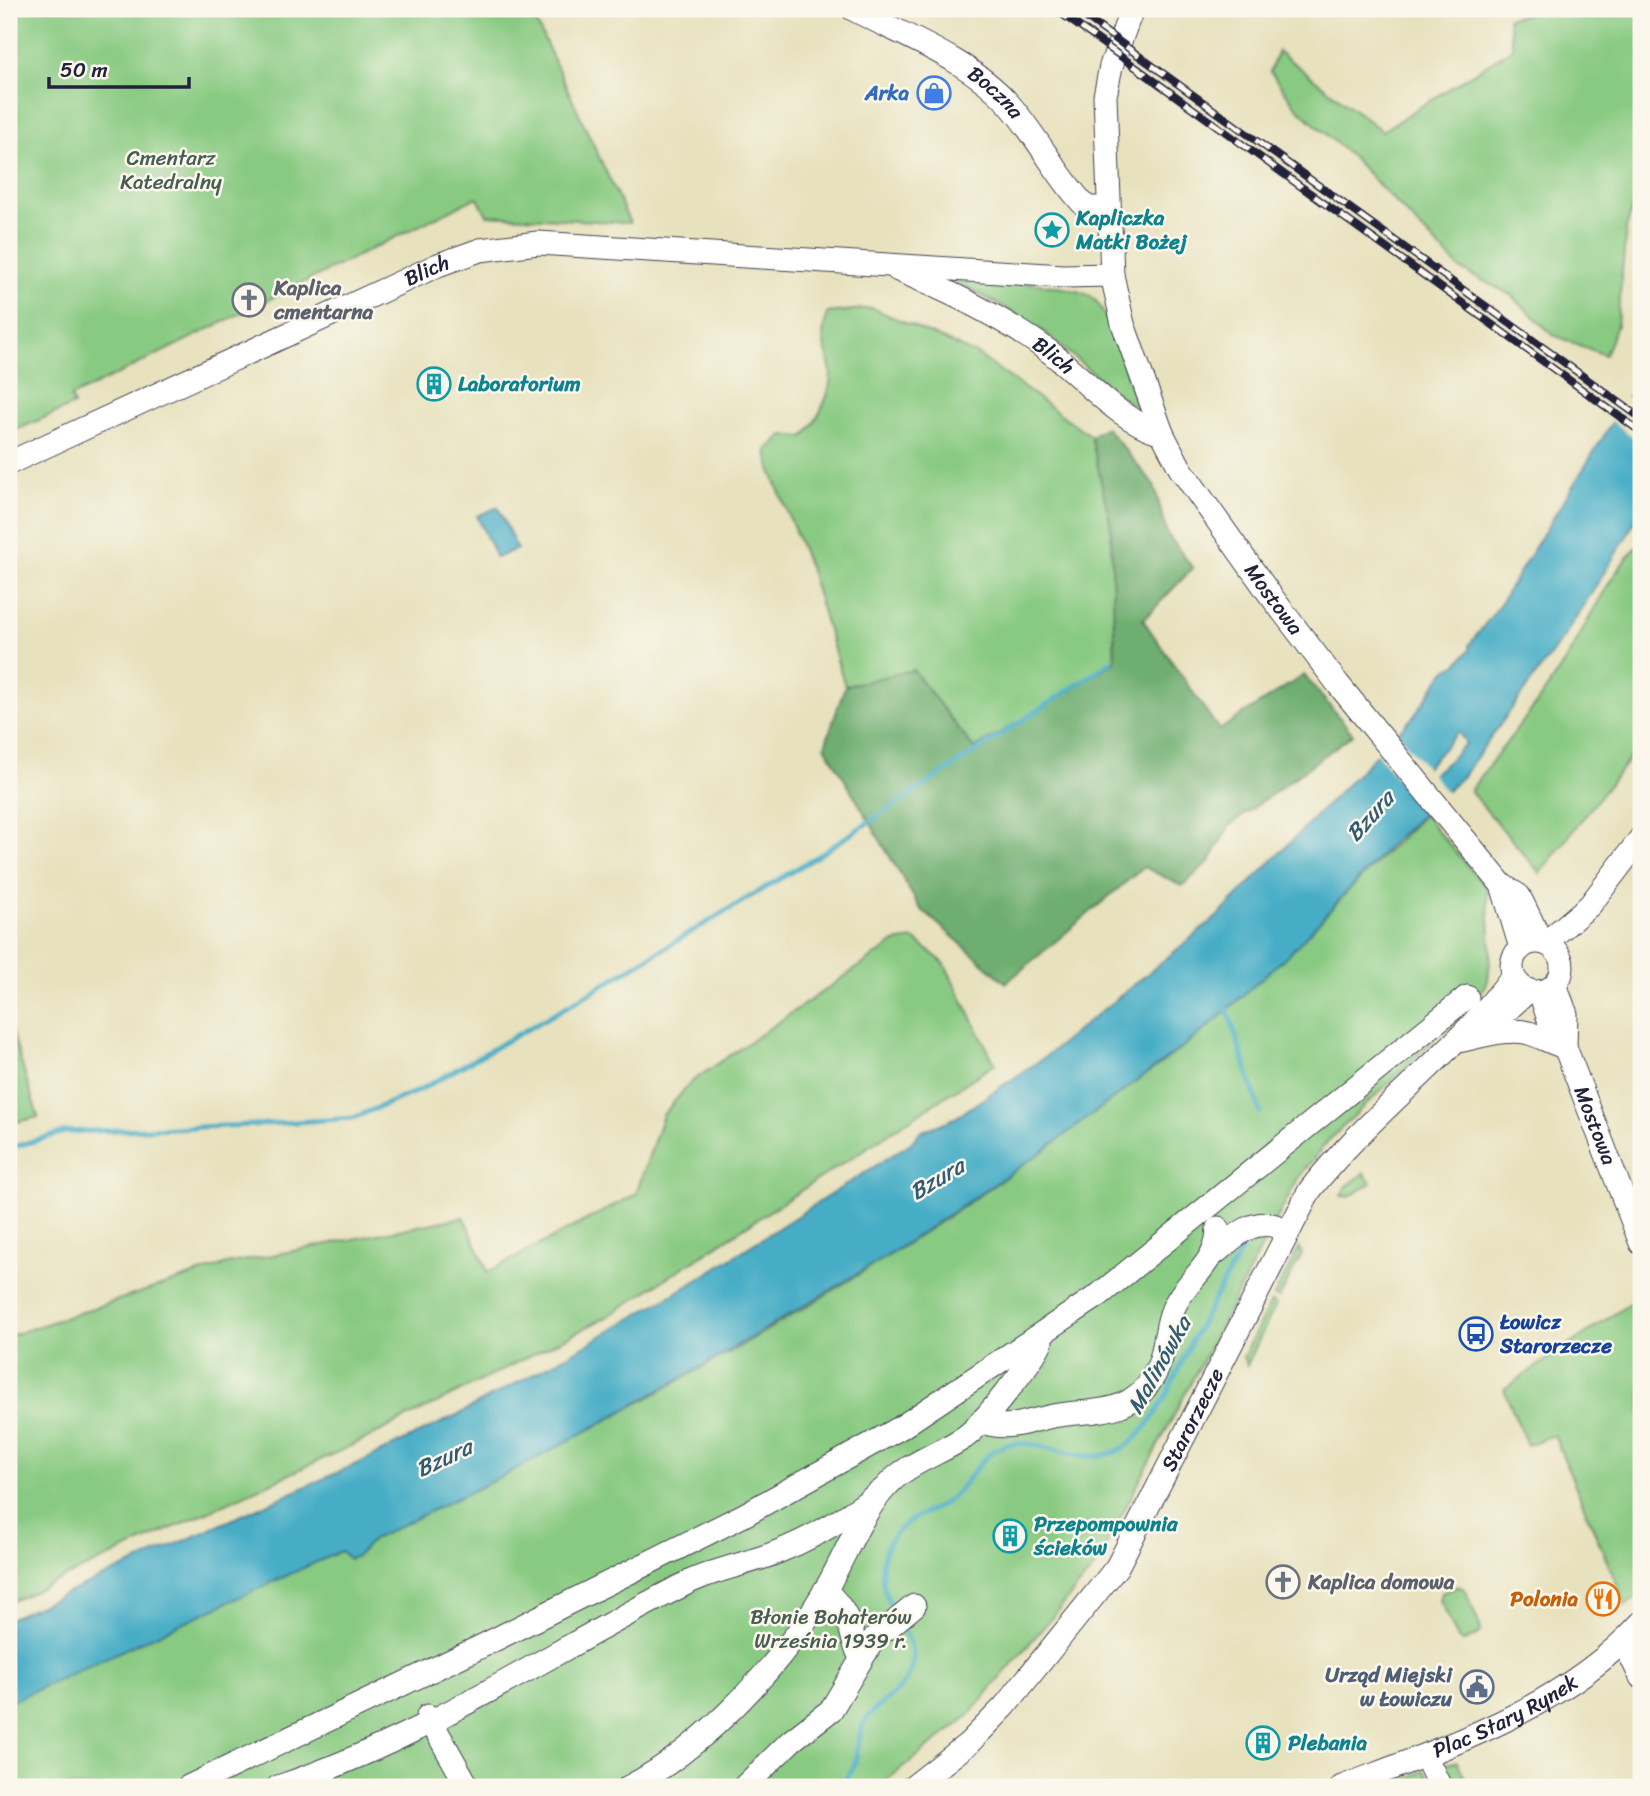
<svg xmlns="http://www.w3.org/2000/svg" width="1650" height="1796" viewBox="0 0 1650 1796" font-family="Sriracha,sans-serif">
  <rect width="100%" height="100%" fill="#fbf7ec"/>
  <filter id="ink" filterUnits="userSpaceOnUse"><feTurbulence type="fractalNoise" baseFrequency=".0143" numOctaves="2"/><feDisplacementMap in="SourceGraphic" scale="14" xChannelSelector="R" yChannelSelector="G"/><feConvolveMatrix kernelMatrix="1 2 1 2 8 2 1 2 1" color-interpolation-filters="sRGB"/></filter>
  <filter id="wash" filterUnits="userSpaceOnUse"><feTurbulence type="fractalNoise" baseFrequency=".00686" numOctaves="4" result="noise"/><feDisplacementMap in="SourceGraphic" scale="28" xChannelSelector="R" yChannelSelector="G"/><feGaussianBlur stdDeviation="1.57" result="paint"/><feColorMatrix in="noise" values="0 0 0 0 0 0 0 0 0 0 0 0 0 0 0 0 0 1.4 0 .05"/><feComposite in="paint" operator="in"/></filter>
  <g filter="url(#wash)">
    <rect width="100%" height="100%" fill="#e7e1bd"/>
    <!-- green -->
    <path fill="#89ca82" stroke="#56765e" stroke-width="2" d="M9 9H530L630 223 487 215 477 197 71 397 74 405 9 433Z
      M1555 9H1641V178L1626 229 1617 325 1605 355 1553 335 1511 295 1460 269 1354 159 1297 108 1270 71 1278 51 1382 131 1513 48 1508 18Z
      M955 278C983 280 1078 283 1094 299 1110 315 1131 387 1138 411L1044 332 1015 313 954 281Z
      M872 308 978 355 1091 436 1111 526 1115 662 974 749 913 670 845 686 809 567 770 468 767 450 783 435 804 437C817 421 835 389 830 367 824 338 820 345 827 313Z
      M1641 543V744L1540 873 1470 791C1502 747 1540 703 1568 656 1591 618 1609 573 1641 543Z
      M1424 815 1487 888 1491 949 1488 980 1478 998 1327 1142 1298 1178 1094 1568 966 1718 878 1787H9V1702L341 1550 349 1559 358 1555 373 1539C628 1416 879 1277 1104 1105 1138 1079 1175 1055 1208 1027 1284 961 1351 886 1424 815Z
      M914 939 944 963 995 1064 607 1317 355 1444 9 1603V1336L227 1264 464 1217 488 1272 636 1194 663 1115 691 1082 895 942Z
      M9 1023 38 1117 17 1122 9 1094Z
      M1364 1173 1371 1183 1349 1197 1341 1196 1346 1187Z
      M1299 1248 1302 1254 1279 1298 1274 1296Z
      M1635 1300 1641 1316V1593L1626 1606 1554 1435 1527 1445 1504 1389Z
      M1271 1302 1276 1304 1247 1365 1243 1357Z
      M1457 1586 1465 1589 1481 1629 1479 1634 1463 1642 1458 1639 1440 1600 1442 1593Z
      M1457 1761 1458 1763 1469 1787H1446L1439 1766Z
      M1425 1771 1435 1787H1382Z"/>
    <!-- forest -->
    <path fill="#6eae70" stroke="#486856" stroke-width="2" d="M1106 427 1154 485 1167 534 1193 568 1143 620 1219 730 1304 675 1353 734 1229 826 1210 861 1182 886 1144 867 1006 983 920 908 825 746 845 686 913 670 974 749 1115 662 1111 526 1091 436Z"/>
    <!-- water -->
    <path fill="#47adc6" stroke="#346880" stroke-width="2" fill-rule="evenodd" d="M1641 376V510L1625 539 1565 635 1463 776 1392 843 1293 950 1205 1030 1042 1152 887 1256 715 1359 601 1423 509 1473 373 1539 358 1555 349 1559 341 1551 9 1702V1619L361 1462 463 1412 565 1357 694 1282 911 1143 920 1132 955 1118 1045 1057 1217 917 1414 716 1445 671 1456 665 1469 651V645L1496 610ZM1458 732 1466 743 1449 761 1412 790 1424 770Z
      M498 507 517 549 496 558 477 516Z"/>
    <!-- pier -->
    <path fill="#e7e1bd" d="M1624 394 1641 407V443L1609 419Z
      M1395 730 1428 770 1424 776 1429 771 1449 795 1428 816 1374 750Z"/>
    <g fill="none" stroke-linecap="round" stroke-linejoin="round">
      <!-- stream -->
      <path stroke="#47adc6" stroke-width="5" d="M1226 1005 1260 1112
        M9 1148 65 1132 253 1125 353 1118 420 1090 573 1003 816 857 1111 662
        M895 1614C877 1584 875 1548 905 1524 919 1513 936 1511 951 1498 968 1483 981 1454 1003 1446 1044 1432 1094 1483 1139 1435 1163 1410 1176 1373 1191 1342 1207 1311 1225 1280 1242 1249
        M838 1787C864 1766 852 1748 864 1723 868 1713 879 1707 887 1700 916 1676 921 1657 901 1625"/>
    </g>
  </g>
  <g filter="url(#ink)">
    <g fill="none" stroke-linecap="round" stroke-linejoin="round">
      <defs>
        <g id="minor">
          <path id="s1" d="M853 9C904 36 970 60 1009 104 1038 137 1057 177 1087 208H1107"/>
          <path id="s2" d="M1132 9 1111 66 1105 96 1112 275 1123 324 1162 433 1180 468 1271 596 1338 684 1502 885 1519 896 1541 941"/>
          <path id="s3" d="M898 270C951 292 1004 318 1050 352 1086 380 1117 420 1162 433"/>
          <path id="s4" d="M9 463 438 265 480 250 538 243 1063 276 1112 275"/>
          <path d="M1502 885 1521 948"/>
          <circle cx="1537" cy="967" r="25"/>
          <path d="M1545 943 1590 905 1641 838"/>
          <path d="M1555 985 1566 1014 1565 1047"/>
          <path id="s5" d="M1540 992 1549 1020 1565 1047 1641 1243"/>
          <path d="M1473 1033 1493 1023 1528 991"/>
          <path d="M1458 1041C1479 1037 1508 1027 1529 1033 1541 1037 1552 1043 1565 1047"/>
          <path d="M1212 1255C1232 1241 1248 1218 1276 1226"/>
          <path d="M981 1421C1009 1432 1026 1421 1053 1416 1092 1409 1129 1417 1153 1377 1168 1353 1163 1324 1177 1301 1192 1275 1218 1261 1218 1228"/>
          <path d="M825 1590C836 1601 844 1610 849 1624 854 1636 853 1646 861 1657"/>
          <path d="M1624 1642 1641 1677"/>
          <path d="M428 1716 468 1787"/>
          <path d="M1430 1766 1440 1787"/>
          <path d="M188 1787 480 1647 744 1515 900 1428 1099 1295 1467 997"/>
          <path d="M278 1787C426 1738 551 1651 689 1582 716 1569 747 1564 775 1553 814 1538 851 1515 884 1489"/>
          <path d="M629 1787C704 1748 784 1662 826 1589 845 1556 859 1517 885 1488 906 1463 938 1455 965 1437 982 1425 1033 1361 1041 1342"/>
          <path d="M744 1787 791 1741 831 1710 873 1640 914 1606"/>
          <path id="s6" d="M913 1787 969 1743 1005 1706 1117 1567 1310 1190C1371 1112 1454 1055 1513 976"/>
          <path id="s7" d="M1342 1787C1446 1747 1564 1708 1641 1623"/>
        </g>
      </defs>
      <!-- minor casing -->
      <use href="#minor" stroke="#403f4e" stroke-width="25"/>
      <!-- minor -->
      <use href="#minor" stroke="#fff" stroke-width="23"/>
      <defs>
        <path id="rail" d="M1055 9 1641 432
          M1074 9 1641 418"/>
      </defs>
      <!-- rail casing -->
      <use href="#rail" stroke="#22223b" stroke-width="8"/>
      <!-- rail -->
      <use href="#rail" stroke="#fbf7ec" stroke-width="5" stroke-dasharray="16" stroke-linecap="butt"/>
    </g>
  </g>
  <!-- icons -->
  <defs>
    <symbol id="shop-ring" viewBox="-11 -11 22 22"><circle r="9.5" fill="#fbf7ec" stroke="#3f7fe0" stroke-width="1.5"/><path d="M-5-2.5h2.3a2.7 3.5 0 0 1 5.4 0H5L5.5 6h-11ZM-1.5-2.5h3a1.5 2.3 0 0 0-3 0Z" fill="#3f7fe0"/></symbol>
    <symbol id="sight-ring" viewBox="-11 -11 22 22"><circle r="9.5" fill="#fbf7ec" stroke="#0f9aa8" stroke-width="1.5"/><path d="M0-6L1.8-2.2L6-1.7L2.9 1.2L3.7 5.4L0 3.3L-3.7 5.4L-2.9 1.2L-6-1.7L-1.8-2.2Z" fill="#0f9aa8"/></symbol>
    <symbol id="church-ring" viewBox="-11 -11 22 22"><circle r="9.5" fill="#fbf7ec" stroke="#6b7280" stroke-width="1.5"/><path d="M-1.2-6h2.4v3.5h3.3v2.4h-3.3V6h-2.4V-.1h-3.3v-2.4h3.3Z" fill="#6b7280"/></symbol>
    <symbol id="building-ring" viewBox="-11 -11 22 22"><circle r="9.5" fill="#fbf7ec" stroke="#0f9aa8" stroke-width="1.5"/><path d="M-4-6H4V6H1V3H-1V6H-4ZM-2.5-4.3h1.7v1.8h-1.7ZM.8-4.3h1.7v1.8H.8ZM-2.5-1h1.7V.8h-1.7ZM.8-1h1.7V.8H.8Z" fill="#0f9aa8"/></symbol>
    <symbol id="bus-ring" viewBox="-11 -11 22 22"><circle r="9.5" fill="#fbf7ec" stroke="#1a4fb4" stroke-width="1.5"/><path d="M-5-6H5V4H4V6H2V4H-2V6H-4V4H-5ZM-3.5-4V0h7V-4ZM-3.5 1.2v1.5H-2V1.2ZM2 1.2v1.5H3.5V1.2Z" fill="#1a4fb4"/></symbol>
    <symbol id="restaurant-ring" viewBox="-11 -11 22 22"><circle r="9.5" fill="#fbf7ec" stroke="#e8710a" stroke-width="1.5"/><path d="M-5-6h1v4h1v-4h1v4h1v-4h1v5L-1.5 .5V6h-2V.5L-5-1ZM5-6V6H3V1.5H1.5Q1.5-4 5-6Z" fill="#e8710a"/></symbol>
    <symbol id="civic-ring" viewBox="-11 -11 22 22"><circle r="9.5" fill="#fbf7ec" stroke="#5c6f8a" stroke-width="1.5"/><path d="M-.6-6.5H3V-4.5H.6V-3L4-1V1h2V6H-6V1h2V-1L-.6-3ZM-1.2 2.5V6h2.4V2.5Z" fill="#5c6f8a"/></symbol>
  </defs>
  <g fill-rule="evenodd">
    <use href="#shop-ring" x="915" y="74" width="38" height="38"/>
    <use href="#sight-ring" x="1033" y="211" width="38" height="38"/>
    <use href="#church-ring" x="230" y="281" width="38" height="38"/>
    <use href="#building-ring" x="415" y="365" width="38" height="38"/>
    <use href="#bus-ring" x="1457" y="1315" width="38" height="38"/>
    <use href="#building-ring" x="991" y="1517" width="38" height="38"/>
    <use href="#church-ring" x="1264" y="1563" width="38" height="38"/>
    <use href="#restaurant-ring" x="1584" y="1580" width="38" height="38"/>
    <use href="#civic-ring" x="1458" y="1668" width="38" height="38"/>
    <use href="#building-ring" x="1244" y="1724" width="38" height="38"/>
  </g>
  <g text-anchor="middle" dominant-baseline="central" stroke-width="5" stroke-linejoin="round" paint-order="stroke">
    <!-- shop labels -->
    <g font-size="21" font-weight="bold" fill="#366cbe" stroke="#fbf7ec" text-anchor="end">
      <text x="909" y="93">Arka</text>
    </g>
    <!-- street labels -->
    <g font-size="21" fill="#22223b" stroke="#fbf7ec">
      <text stroke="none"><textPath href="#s1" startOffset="166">Boczna</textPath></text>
      <text stroke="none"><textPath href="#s4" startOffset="460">Blich</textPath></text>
      <text stroke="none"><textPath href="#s3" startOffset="178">Blich</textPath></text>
      <text stroke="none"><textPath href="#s2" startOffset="637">Mostowa</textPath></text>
      <text stroke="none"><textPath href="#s5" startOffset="145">Mostowa</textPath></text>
      <text stroke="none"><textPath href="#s6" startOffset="467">Starorzecze</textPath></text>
      <text stroke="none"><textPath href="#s7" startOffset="178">Plac Stary Rynek</textPath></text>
    </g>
    <!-- park labels -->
    <g font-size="21" fill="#465d54" stroke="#fbf7ec">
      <text x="171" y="158">Cmentarz<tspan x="171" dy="24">Katedralny</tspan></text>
      <text x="831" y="1617">Błonie Bohaterów<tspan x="831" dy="24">Września 1939 r.</tspan></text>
    </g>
    <!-- culture labels -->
    <g font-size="21" font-weight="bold" fill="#0d838f" stroke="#fbf7ec" text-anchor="start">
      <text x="1076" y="218">Kapliczka<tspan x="1076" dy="24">Matki Bożej</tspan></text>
      <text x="458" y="384">Laboratorium</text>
      <text x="1034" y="1524">Przepompownia<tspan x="1034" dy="24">ścieków</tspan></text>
      <text x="1288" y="1743">Plebania</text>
    </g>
    <!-- worship labels -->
    <g font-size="21" font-weight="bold" fill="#5b616d" stroke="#fbf7ec" text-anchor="start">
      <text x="274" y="288">Kaplica<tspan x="274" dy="24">cmentarna</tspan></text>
      <text x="1308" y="1582">Kaplica domowa</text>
    </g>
    <!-- transit labels -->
    <g font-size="21" font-weight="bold" fill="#164399" stroke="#fbf7ec" text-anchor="start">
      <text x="1500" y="1322">Łowicz<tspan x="1500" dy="24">Starorzecze</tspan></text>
    </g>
    <!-- food labels -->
    <g font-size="21" font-weight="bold" fill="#c56008" stroke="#fbf7ec" text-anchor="end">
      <text x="1578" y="1599">Polonia</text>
    </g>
    <!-- service labels -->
    <g font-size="21" font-weight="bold" fill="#4e5e75" stroke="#fbf7ec" text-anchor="end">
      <text x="1452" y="1675">Urząd Miejski<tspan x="1452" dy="24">w Łowiczu</tspan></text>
    </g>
    <!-- water labels -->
    <g font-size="23" font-style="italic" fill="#315a73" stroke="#fbf7ec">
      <text transform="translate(1370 816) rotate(-48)">Bzura</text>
      <text transform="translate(937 1179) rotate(-31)">Bzura</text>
      <text transform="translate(1159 1365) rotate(-61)">Malinówka</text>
      <text transform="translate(444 1458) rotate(-25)">Bzura</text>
    </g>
  </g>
  <!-- margin -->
  <rect width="1650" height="1796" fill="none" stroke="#fbf7ec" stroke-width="35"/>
  <!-- scale -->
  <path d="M49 77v10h140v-10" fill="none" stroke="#22223b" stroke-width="3.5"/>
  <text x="60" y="77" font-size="21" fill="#22223b" stroke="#fbf7ec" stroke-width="5" paint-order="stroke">50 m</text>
</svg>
